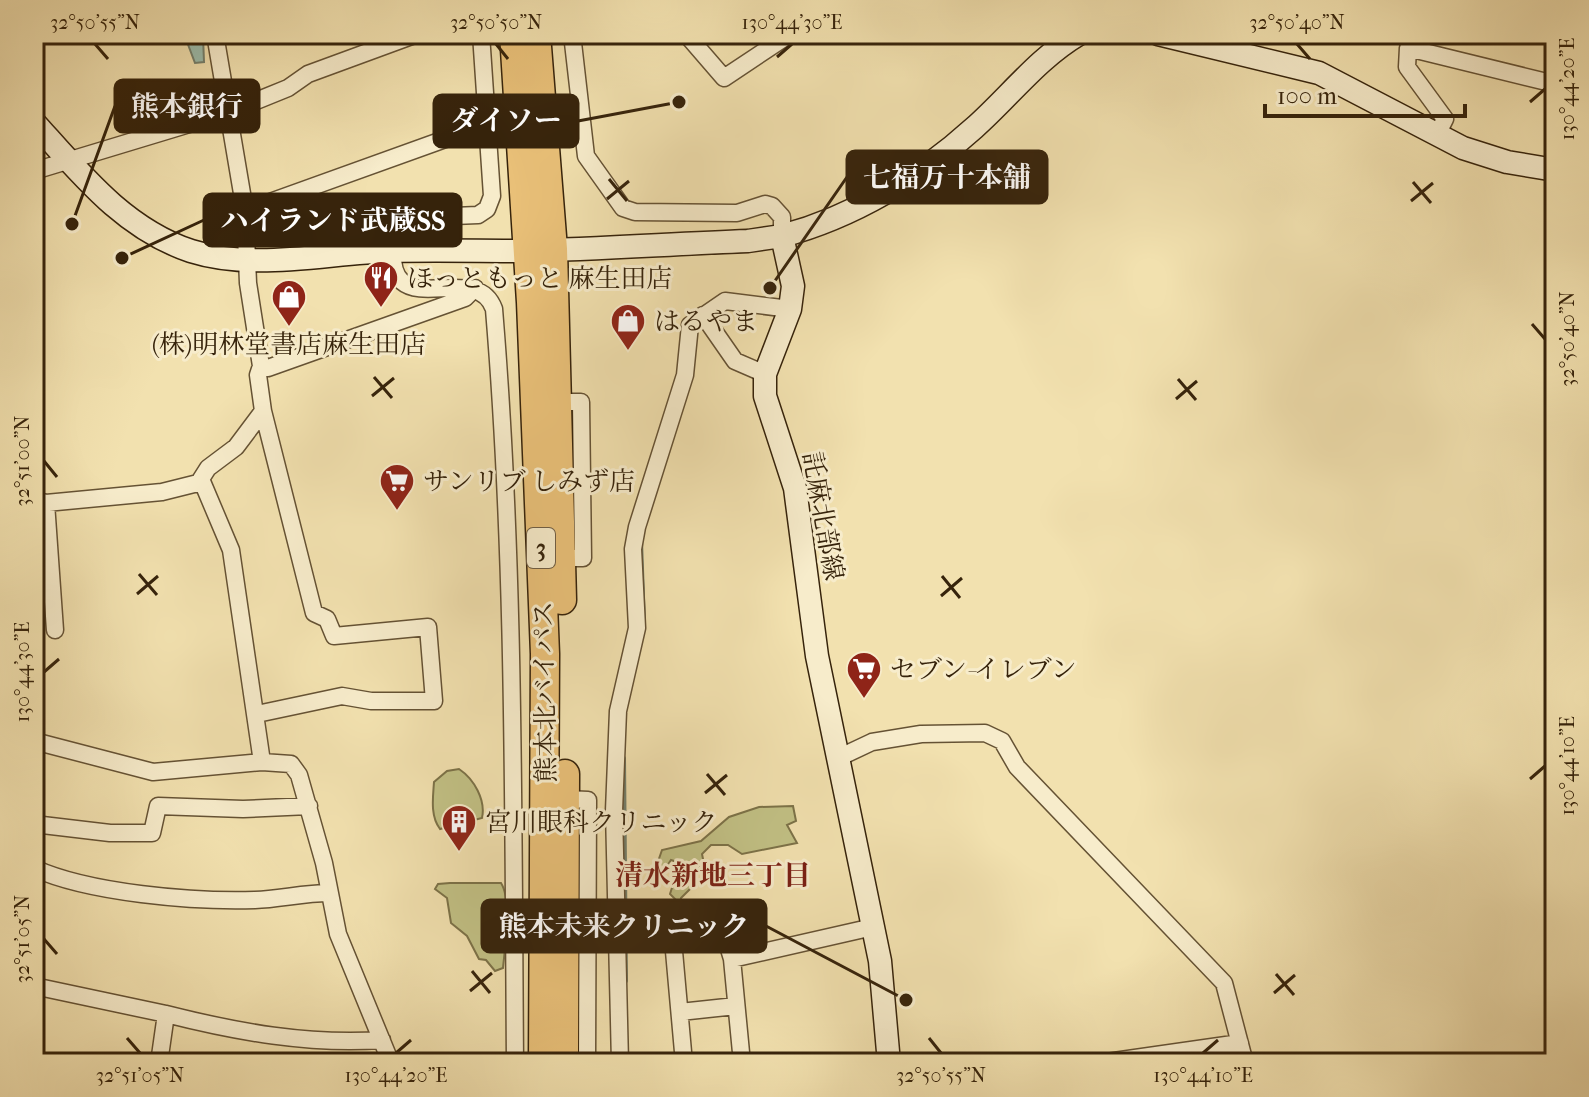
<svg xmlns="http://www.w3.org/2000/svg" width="1589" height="1097" viewBox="0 0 1589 1097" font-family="'IM FELL French Canon','Noto Serif JP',serif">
  <rect width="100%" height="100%" fill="#f2e1af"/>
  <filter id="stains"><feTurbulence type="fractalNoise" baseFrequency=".0025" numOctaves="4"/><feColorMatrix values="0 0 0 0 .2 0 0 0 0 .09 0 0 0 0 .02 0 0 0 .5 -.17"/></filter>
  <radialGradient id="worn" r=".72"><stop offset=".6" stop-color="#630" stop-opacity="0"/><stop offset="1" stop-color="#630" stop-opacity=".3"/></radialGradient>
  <!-- green -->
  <path fill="#c2c185" stroke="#7c7248" stroke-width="2" d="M459 769C474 779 486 800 482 818L440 829C430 816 433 797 434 782L447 771Z
    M793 806 796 821 787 825 797 843 742 854 728 845H711L702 854 704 864 690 876 691 888 681 898 680 904 670 894 680 863 671 860 661 875 654 873 662 850 701 841 729 817 759 807Z
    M450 883H501C512 900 505 947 503 968L495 971 486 960 479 959 467 936 451 923 447 898 435 889 438 884Z"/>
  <!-- water -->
  <path fill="#9bbdad" stroke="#737f6c" stroke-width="2" d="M184 34 203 36 204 62 195 63Z"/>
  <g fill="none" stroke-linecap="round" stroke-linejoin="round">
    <!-- stream -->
    <path stroke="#737f6c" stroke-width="4" d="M641 541 644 624
      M624 758 626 981"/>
    <defs>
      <path id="street" d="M215 34 245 211 248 283 261 366 258 375 263 411 314 613 327 619 334 636 428 627 434 701H371L342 696 257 714
        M481 34 492 196 487 209 478 215 404 218 397 222C371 340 474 253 494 309 515 560 513 812 515 1063
        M572 34 586 156 623 208 635 212 737 213 765 204 772 206 782 217V236
        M686 34 724 78 790 34
        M1437 135 1445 119 1407 67 1408 48 1555 84
        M34 171 229 112 288 88 308 74 417 34
        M245 211 487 124
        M703 315 735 361 765 374
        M261 366 268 368 465 298 475 288
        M558 402H581L583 558H561
        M263 411 236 447 208 468 201 479 231 550 262 762 291 764 299 775 324 863 338 934 391 1063
        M34 500 46 503 162 492 202 482
        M46 503 55 630
        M34 741 153 772 262 762
        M838 758 872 742 921 734 985 733 1002 741 1017 767 1224 983 1245 1063
        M566 799 588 800 587 1063
        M34 824 110 833H152L158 806 243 809 309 806
        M34 868C88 893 194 902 255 900 280 899 304 893 329 893
        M725 936 732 959 873 927
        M673 940 684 1063
        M732 959 742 1063
        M34 986 166 1014
        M680 1012 736 1006
        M159 1063 166 1014C237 1032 309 1045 382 1040
        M620 1063 614 811 618 711 637 628 633 549 637 527 685 375 690 325 725 301 790 309
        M1100 1063 1240 1043"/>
      <path id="secondary" d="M1158 34 1319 73 1463 148 1507 162 1555 170
        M34 122C80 173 124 229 191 251 254 271 326 253 390 251 435 250 479 251 524 251 598 249 673 244 748 241L782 236 793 286 790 309 765 374V396L795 488 817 656 880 961 889 1063
        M782 236C853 217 920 177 974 128 1009 97 1038 58 1079 34"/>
      <path id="highway" d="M514 34 531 302 545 654 543 1063
        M536 34 553 249 562 600
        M564 1063 565 774"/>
    </defs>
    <!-- street casing -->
    <use href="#street" stroke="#655234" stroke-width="19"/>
    <!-- secondary casing -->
    <use href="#secondary" stroke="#36230b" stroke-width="25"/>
    <!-- highway casing -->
    <use href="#highway" stroke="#36230b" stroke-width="31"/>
    <!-- street -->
    <use href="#street" stroke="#f7eccb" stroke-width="16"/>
    <!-- secondary -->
    <use href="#secondary" stroke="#f7eccb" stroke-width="22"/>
    <!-- highway -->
    <use href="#highway" stroke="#e9c078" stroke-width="28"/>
  </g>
  <!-- ticks -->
  <path fill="none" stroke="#36230b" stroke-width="3" d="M95 44 108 59M496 44 508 59M1297 44 1310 59M777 57 792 44M1530 102 1545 89M609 179 627 201M1413 182 1431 203M607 199 629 181M1411 201 1433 183M1532 324 1545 339M374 377 392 398M1178 379 1196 400M372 396 394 378M1176 399 1197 381M44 461 57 477M139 574 157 595M942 576 960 598M137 594 158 576M941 596 962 578M44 672 59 659M707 774 725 795M1530 779 1545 766M705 793 727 775M44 939 57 954M472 971 490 993M1276 974 1294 995M470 991 492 973M1274 993 1295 975M127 1038 140 1053M929 1038 941 1053M396 1053 411 1040M1203 1053 1218 1040"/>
  <!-- icons -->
  <defs>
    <symbol id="restaurant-pin" viewBox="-11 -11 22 30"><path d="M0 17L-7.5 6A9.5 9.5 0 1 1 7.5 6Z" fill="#8f2418" stroke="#f7eccb"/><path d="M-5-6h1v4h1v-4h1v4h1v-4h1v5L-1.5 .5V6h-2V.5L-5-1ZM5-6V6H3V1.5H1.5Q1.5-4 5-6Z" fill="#fff"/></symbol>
    <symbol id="shop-pin" viewBox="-11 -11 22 30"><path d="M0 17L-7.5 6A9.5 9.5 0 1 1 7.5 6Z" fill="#8f2418" stroke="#f7eccb"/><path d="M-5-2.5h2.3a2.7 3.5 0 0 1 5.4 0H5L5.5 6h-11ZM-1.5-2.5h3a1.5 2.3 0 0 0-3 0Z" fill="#fff"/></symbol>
    <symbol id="supermarket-pin" viewBox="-11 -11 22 30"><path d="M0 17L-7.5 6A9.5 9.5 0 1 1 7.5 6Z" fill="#8f2418" stroke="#f7eccb"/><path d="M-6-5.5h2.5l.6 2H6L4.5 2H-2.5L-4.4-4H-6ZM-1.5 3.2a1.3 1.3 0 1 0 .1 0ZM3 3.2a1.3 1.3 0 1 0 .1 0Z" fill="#fff"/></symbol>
    <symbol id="building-pin" viewBox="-11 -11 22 30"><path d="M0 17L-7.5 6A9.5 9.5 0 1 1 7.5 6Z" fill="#8f2418" stroke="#f7eccb"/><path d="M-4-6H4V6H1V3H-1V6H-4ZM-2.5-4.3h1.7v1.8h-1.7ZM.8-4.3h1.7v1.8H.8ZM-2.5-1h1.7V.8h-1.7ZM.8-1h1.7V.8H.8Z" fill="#fff"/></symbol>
  </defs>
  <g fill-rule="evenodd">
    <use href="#restaurant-pin" x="361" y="258" width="40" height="54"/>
    <use href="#shop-pin" x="269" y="277" width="40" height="54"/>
    <use href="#shop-pin" x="608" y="301" width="40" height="54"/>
    <use href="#supermarket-pin" x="377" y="461" width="40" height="54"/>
    <use href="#supermarket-pin" x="844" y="649" width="40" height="54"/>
    <use href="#building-pin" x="439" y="802" width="40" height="54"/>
  </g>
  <g text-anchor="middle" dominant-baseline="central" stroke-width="6" stroke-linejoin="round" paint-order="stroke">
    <!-- shield labels -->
    <rect fill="#f7eccb" stroke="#705f45" stroke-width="2" x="527" y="528" width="28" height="40" rx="6"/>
    <g font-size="24" font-weight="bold" fill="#36230b">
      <text x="541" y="548">3</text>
    </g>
    <!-- poi labels -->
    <g font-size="26" fill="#36230b" stroke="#f7eccb" text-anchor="start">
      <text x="407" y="278">ほっともっと 麻生田店</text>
      <text x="654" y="321">はるやま</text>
      <text x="289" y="344" text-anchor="middle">(株)明林堂書店麻生田店</text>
      <text x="423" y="481">サンリブ しみず店</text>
      <text x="890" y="669">セブン-イレブン</text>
      <text x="485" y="822">宮川眼科クリニック</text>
    </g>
    <!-- street labels -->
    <g font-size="26" fill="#36230b" stroke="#f7eccb">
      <text transform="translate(823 516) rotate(80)">託麻北部線</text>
      <text transform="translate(545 692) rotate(-91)">熊本北バイパス</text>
    </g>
    <!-- neighbourhood labels -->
    <g font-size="28" font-weight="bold" fill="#7a1f14" stroke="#f7eccb">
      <text x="713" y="875">清水新地三丁目</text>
    </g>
  </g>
  <!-- callouts -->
  <path fill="none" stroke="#36230b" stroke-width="3" d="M72 224L115 106M679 102L578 121M770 288L847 177M122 258L204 220M906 1000L766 926"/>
  <g fill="#36230b" stroke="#f7eccb" stroke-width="3">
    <circle cx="72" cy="224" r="8"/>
    <circle cx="679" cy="102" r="8"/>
    <circle cx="770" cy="288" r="8"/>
    <circle cx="122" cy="258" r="8"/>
    <circle cx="906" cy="1000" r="8"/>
  </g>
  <g fill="#36230b" stroke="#36230b" stroke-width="3">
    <rect x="115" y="80" width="144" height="52" rx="8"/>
    <rect x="434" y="95" width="144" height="52" rx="8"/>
    <rect x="847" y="151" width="200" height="52" rx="8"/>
    <rect x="204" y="194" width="257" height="52" rx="8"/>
    <rect x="482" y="900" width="284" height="52" rx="8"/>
  </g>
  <g font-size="28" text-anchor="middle" font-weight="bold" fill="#fff">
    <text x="187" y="116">熊本銀行</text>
    <text x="506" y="130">ダイソー</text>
    <text x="947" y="187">七福万十本舗</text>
    <text x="333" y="230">ハイランド武蔵SS</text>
    <text x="624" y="936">熊本未来クリニック</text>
  </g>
  <!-- margin -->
  <rect width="1589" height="1097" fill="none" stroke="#f2e1af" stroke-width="88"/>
  <!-- scale -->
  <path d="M1265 104v12h200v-12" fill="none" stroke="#36230b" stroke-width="4"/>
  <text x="1277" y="104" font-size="24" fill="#36230b" stroke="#f7eccb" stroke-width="6" paint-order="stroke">100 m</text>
  <rect x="44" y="44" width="1501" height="1009" fill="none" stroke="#36230b" stroke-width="3"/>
  <g font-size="20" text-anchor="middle" fill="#36230b">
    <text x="95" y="29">32°50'55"N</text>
    <text x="496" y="29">32°50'50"N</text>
    <text x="792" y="29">130°44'30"E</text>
    <text x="1297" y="29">32°50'40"N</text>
    <text transform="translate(1567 89) rotate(-90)" y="7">130°44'20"E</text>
    <text transform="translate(1567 339) rotate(-90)" y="7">32°50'40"N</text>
    <text transform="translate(22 461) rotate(-90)" y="7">32°51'00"N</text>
    <text transform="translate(22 672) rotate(-90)" y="7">130°44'30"E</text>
    <text transform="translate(1567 766) rotate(-90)" y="7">130°44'10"E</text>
    <text transform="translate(22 939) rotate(-90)" y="7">32°51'05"N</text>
    <text x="140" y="1082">32°51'05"N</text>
    <text x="396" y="1082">130°44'20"E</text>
    <text x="941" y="1082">32°50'55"N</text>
    <text x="1203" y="1082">130°44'10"E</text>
  </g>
  <rect width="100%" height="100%" filter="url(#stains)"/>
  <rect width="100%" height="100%" fill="url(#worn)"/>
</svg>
